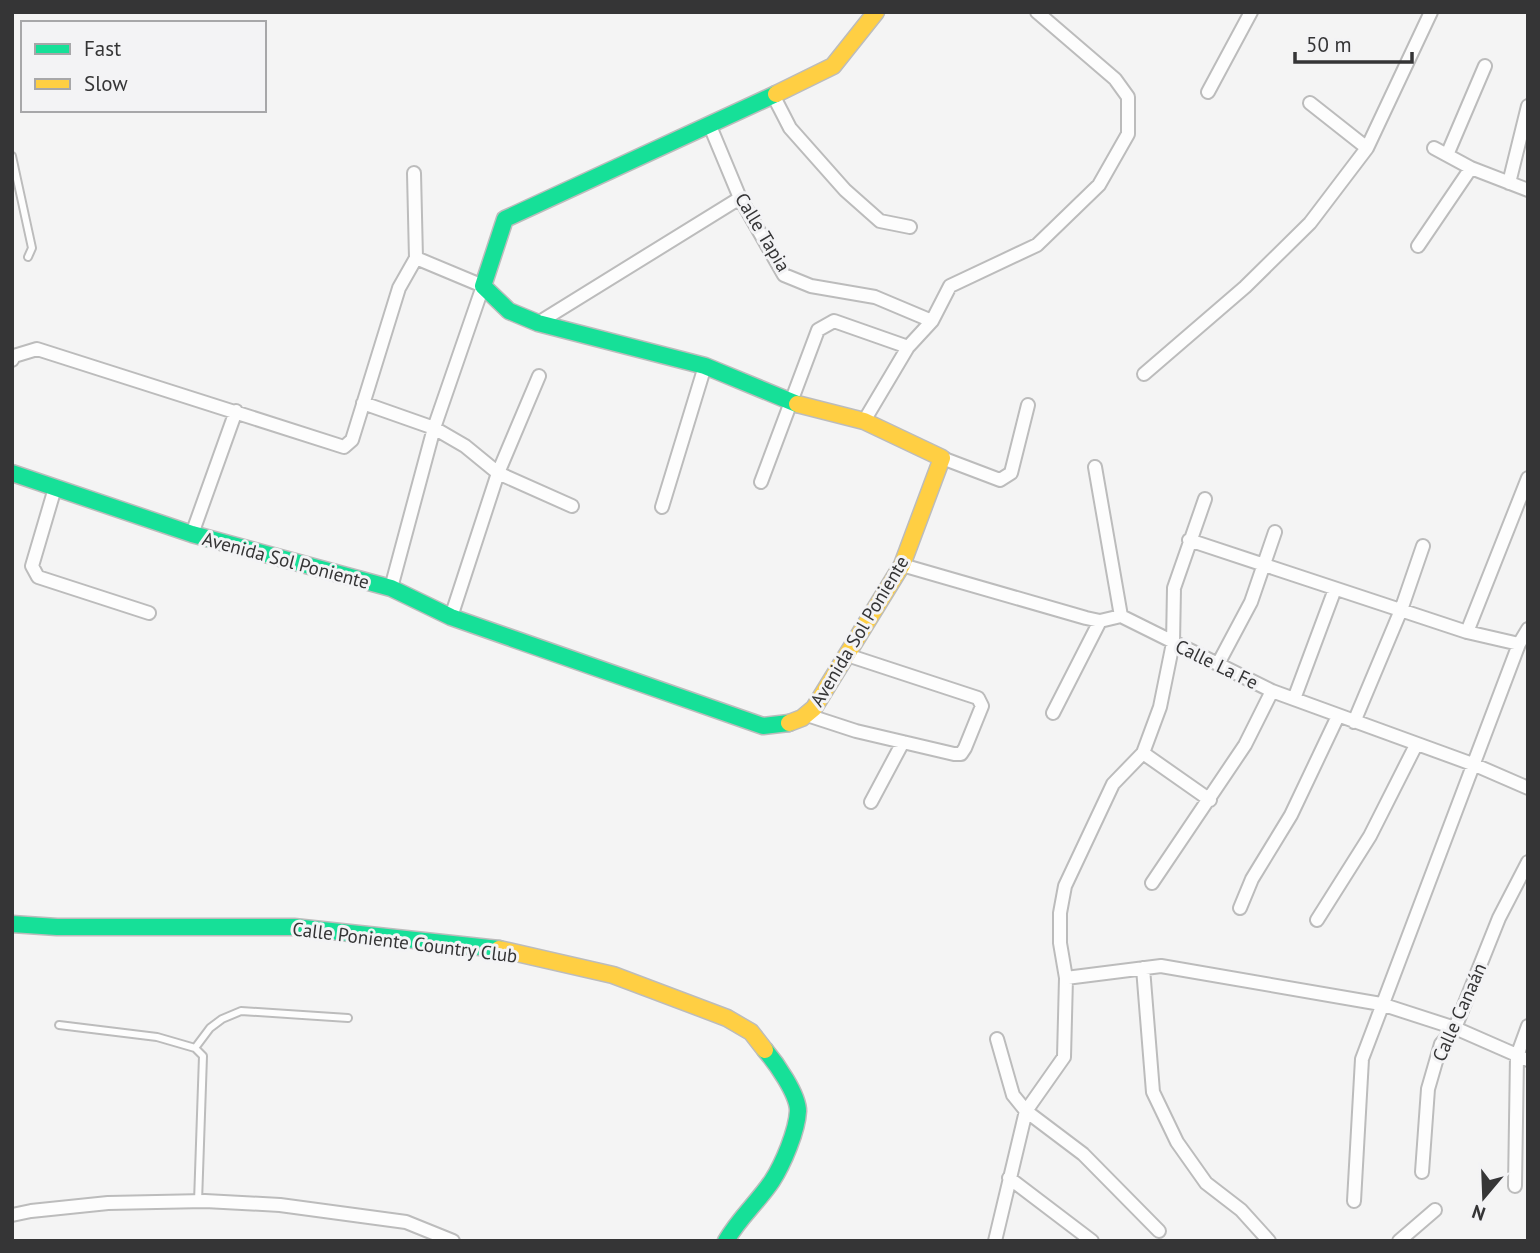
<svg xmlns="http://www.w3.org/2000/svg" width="1540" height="1253" viewBox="0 0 1540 1253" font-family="'PT Sans',sans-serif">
  <rect width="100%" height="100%" fill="#f4f4f4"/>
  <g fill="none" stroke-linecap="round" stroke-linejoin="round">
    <defs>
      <path id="lane" d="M12 156 32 248 28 257
        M59 1025 157 1037 195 1048 203 1056 198 1202
        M195 1048 210 1028 222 1019 241 1011 348 1018"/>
      <path id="street" d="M1208 92 1251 12
        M773 95 790 128 845 190 880 221 910 227
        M710 126 740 198 784 275 811 286 875 297 932 321
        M1367 148 1431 12
        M1434 148 1471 168 1528 190
        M1447 155 1485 66
        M1509 183 1528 106
        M1418 246 1471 168
        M538 323 740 198
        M12 360 14 356 37 349 344 447 352 440 399 288 416 258 414 173
        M1144 374 1245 287 1310 223 1367 148 1310 103
        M363 403 434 428 465 446 498 473 572 506
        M864 421 908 347 932 321 950 286 1037 245 1099 185 1128 134V97L1115 79 1037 12
        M942 458 1000 480 1011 473 1028 405
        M1095 467 1121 616
        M761 482 818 330 834 321 908 347
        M55 488 32 566 38 577 149 613
        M662 507 705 366
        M192 534 236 411
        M1189 540 1467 632 1519 644
        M902 565 1086 618 1100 621 1121 616 1272 691 1475 765 1528 788
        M391 588 434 428 483 286 416 258
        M451 617 498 473 539 376
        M1467 632 1528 478
        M1218 664 1251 602 1275 532
        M1294 699 1335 589
        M1053 713 1100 621
        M807 715 856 731 954 754H961L965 748 982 706 978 698 847 655
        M1354 722 1401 610 1423 546
        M1143 753 1210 800
        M871 802 903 742
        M1152 883 1245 745 1272 691
        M1240 908 1252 879 1291 815 1338 716
        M1317 920 1370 836 1416 745
        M1143 968 1153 1092 1177 1142 1206 1183 1241 1210 1269 1241
        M1066 978 1161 966 1381 1004 1455 1028 1528 1060
        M997 1039 1013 1095 1026 1111 1083 1154 1159 1231
        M1422 1172 1428 1089 1441 1044 1455 1028 1499 918 1528 862
        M1009 1178 1092 1241
        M1515 1186 1517 1056 1528 1026
        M1354 1201 1362 1059 1519 644 1528 629
        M12 1215 31 1211 108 1203 205 1201 280 1205 406 1222 453 1241
        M995 1241 1026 1111 1064 1057 1066 978 1060 943V913L1065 886 1113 784 1143 753 1160 707 1173 643 1174 588 1205 499
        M1399 1241 1435 1210"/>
      <path id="fast" d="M776 94 505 219 483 286 509 311 538 323 705 366 797 404
        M12 473 192 534 391 588 451 617 763 726 789 723
        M12 924 57 927H294L499 949
        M726 1241C739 1218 758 1202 772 1181 783 1164 797 1131 798 1111 798 1094 776 1063 765 1050"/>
      <path id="slow" d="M776 94 833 66 876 12
        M789 723 802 718 814 708 902 565 942 458 864 421 797 404
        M499 949 613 975 727 1018 751 1032 765 1050"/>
    </defs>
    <!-- lane casing -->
    <use href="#lane" stroke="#bcbcbc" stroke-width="10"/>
    <!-- street casing -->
    <use href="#street" stroke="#bcbcbc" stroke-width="16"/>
    <!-- fast casing -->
    <use href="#fast" stroke="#bcbcbc" stroke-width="19"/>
    <!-- slow casing -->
    <use href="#slow" stroke="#bcbcbc" stroke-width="19"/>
    <!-- lane -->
    <use href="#lane" stroke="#fdfdfd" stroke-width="6"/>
    <!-- street -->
    <use href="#street" stroke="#fdfdfd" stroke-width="12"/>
    <!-- fast -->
    <use href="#fast" stroke="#16e098" stroke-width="16"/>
    <!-- slow -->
    <use href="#slow" stroke="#ffcf43" stroke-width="16"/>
  </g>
  <g text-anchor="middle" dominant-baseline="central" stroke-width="6" stroke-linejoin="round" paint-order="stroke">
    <!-- street labels -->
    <g font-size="19" fill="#353536" stroke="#f3f3f5">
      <text transform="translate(763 232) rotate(59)">Calle Tapia</text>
      <text transform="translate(286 560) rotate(15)">Avenida Sol Poniente</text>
      <text transform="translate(859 631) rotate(-59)">Avenida Sol Poniente</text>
      <text transform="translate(1217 664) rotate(26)">Calle La Fe</text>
      <text transform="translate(405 942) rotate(7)">Calle Poniente Country Club</text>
      <text transform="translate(1459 1012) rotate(-66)">Calle Canaán</text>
    </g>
  </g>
  <!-- border -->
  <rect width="1540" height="1253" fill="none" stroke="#353536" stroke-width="28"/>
  <!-- legend -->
  <rect x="21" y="21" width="245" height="91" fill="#f3f3f5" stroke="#a7a7a9" stroke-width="2"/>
  <rect x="35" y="44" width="35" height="10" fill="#16e098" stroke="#a7a7a9" stroke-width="2"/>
  <text x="84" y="56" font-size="21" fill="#353536">Fast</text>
  <rect x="35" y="79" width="35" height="10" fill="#ffcf43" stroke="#a7a7a9" stroke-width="2"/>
  <text x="84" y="91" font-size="21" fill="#353536">Slow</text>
  <!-- north arrow -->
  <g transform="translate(1484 1197) rotate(199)" stroke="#f3f3f5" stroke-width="5" paint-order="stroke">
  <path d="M0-5L12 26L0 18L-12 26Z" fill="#353536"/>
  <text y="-10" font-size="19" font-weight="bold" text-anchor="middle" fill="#353536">N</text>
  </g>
  <!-- scale -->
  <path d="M1295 52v10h117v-10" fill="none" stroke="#353536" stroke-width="3.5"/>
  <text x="1306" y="52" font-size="21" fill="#353536" stroke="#f3f3f5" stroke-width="5" paint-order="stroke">50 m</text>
</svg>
